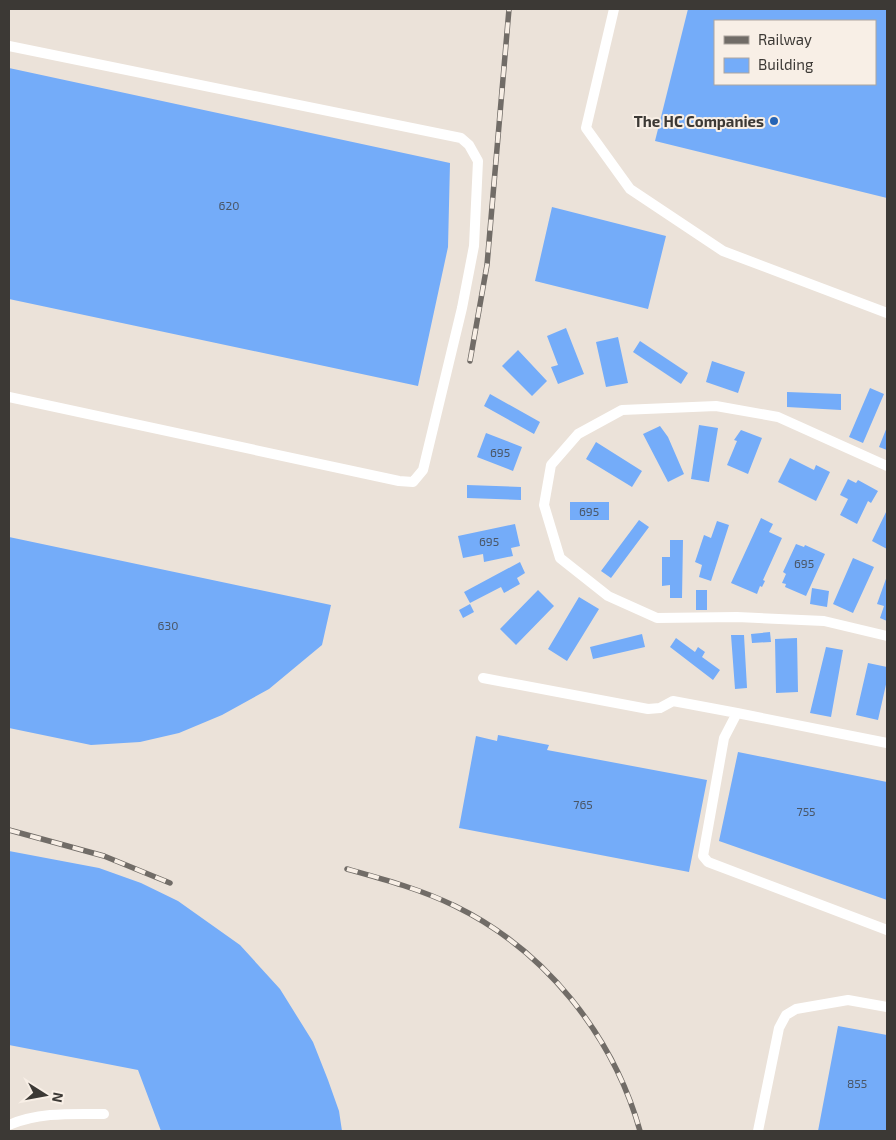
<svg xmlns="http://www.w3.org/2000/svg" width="896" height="1140" viewBox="0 0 896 1140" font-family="'Exo 2',sans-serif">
  <rect width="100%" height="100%" fill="#ebe2d9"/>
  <!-- building -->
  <path fill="#74acf9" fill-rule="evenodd" d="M688 9H887V198L655 141ZM715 21H875V84H715Z
    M9 68 450 163 448 247 418 386 9 299Z
    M552 207 666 236 648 309 535 281Z
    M566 328 584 374 558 384 551 367 558 365 547 336Z
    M618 337 628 383 606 387 596 342Z
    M640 341 688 373 681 384 633 352Z
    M518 350 547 381 532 396 502 366Z
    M712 361 745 372 738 393 706 382Z
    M870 388 884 394 863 443 849 437Z
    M787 392 841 394V410L787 407Z
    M490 394 540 422 534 434 484 406Z
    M699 425 718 428 709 482 691 479Z
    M660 426 668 437 684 474 668 482 643 434Z
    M887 427V450L879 447Z
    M741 430 762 438 748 474 727 465 737 441 734 440Z
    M486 433 522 447 513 471 477 457Z
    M596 442 642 471 632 487 586 459Z
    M790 458 814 470 816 465 830 472 816 501 778 482Z
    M848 479 856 483 858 480 878 491 871 503 868 501 857 524 840 515 848 499 840 495Z
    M467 485 521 487V500L467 498Z
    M570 502H609V520H570Z
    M887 510V549L872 541Z
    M761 518 773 524 769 532 782 538 763 580 765 581 762 587 760 586 757 594 731 583Z
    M639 520 649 527 611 578 601 571Z
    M717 521 729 525 711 581 699 577 702 565 695 562 704 535 711 538Z
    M515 524 520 546 511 548 513 556 484 562 483 554 463 558 458 536Z
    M9 537 331 605 322 645 269 689 222 715 179 733 140 742 91 745 9 728Z
    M670 540H683L682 598H670V585L662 586V557H670Z
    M796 544 804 547 805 545 825 554 806 596 785 587 786 584 782 583 786 574 783 572Z
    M853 558 874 567 853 613 833 604Z
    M520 562 525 573 517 578 520 584 504 593 501 587 470 603 464 592Z
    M887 576V621L880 618 884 606 877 604Z
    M812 588 829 591 827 607 810 604Z
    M538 590 554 606 516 645 500 629Z
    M696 590H707V610H696Z
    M579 597 599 609 567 661 548 649Z
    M470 604 474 612 463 618 459 610Z
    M770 632 771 642 752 643 751 634Z
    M642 634 645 647 593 659 590 647Z
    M731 635H744L747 688 735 689Z
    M676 638 695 652 698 647 705 652 702 657 720 670 713 680 670 647Z
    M797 638 798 692 776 693 775 639Z
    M826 647 843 650 831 717 810 713Z
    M868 663 887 667V680L878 720 856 715Z
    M498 735 549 745 547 750 707 780 689 872 459 828 476 736 497 741Z
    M738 752 887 782V900L719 841Z
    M9 851 99 868 141 883 178 901 240 945 280 989 313 1042 328 1080 339 1111 342 1131H161L138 1070 9 1045Z
    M838 1026 887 1035V1131H818Z"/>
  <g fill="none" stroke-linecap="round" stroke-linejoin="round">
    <!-- service -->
    <path stroke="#fff" stroke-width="10" d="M614 9 586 128 630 189 723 251 887 313
      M9 46 461 138 469 145 478 161 474 246 462 308 423 470 413 482 399 481 9 397
      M887 466 778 417 716 406 622 410 578 434 551 465 544 505 560 558 608 596 657 618 737 617 824 621 887 636
      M483 678 648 709 660 708 673 701 737 713
      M887 743 737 713 724 738 703 856 708 862 887 930
      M9 1125C39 1112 72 1114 104 1114
      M758 1131 779 1028 786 1015 796 1009 848 1000 887 1007"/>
    <defs>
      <path id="rail" d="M470 361 487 265 509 9
        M9 830 104 856 170 883
        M347 869C383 879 420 889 455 906 545 950 613 1035 640 1131"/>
    </defs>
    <!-- rail casing -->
    <use href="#rail" stroke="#716c67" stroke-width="5.5"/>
    <!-- rail -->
    <use href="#rail" stroke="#f8efe6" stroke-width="4" stroke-dasharray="11" stroke-linecap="butt"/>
  </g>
  <!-- markers -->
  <circle fill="#2564b5" stroke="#f8efe6" stroke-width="2" cx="774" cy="121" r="5"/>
  <g text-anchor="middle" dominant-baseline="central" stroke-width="4" stroke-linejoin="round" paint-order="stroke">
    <!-- number labels -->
    <g font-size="12" fill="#4a5666">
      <text x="229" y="205">620</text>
      <text x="500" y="452">695</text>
      <text x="589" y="511">695</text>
      <text x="489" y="541">695</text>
      <text x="804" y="563">695</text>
      <text x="168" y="625">630</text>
      <text x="583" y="804">765</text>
      <text x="806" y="811">755</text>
      <text x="857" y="1083">855</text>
    </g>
    <!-- poi labels -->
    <g font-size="15" font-weight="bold" fill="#3c3935" stroke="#f8efe6" text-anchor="end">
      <text x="764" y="121">The HC Companies</text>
    </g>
  </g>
  <!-- border -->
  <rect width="896" height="1140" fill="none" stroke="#3c3935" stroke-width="20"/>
  <!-- legend -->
  <rect x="714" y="20" width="162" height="65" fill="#f8efe6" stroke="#ada69f"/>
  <rect x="724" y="36" width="25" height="8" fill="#716c67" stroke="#ada69f"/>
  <text x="758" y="45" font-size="15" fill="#3c3935">Railway</text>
  <rect x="724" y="58" width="25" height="15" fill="#74acf9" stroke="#ada69f"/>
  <text x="758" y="70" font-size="15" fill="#3c3935">Building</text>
  <!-- north arrow -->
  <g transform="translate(45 1095) rotate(101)" stroke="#f8efe6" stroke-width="4" paint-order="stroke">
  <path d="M0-4L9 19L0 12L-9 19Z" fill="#3c3935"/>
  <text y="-8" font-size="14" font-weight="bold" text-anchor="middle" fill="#3c3935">N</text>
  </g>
</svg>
